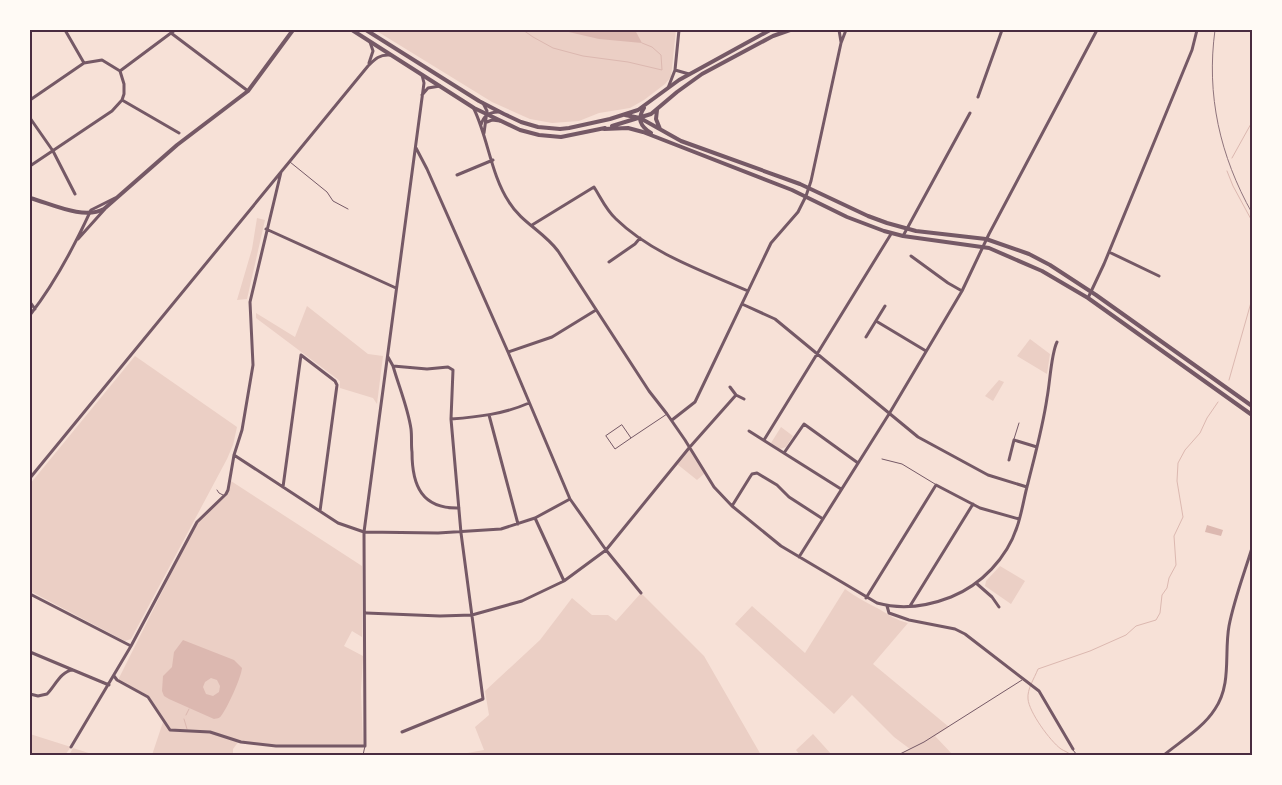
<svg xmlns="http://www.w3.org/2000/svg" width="1282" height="785" viewBox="0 0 1282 785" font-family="Georgia,serif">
  <rect width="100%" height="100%" fill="#f7e1d7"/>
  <!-- green -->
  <path fill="#ebcfc5" d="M375 30H676L671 77 665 84 644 100 630 108 599 113 579 121 552 123 530 119 492 102Z
    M257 218 265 220 247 299 237 300 252 249Z
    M307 306 368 354 383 356 377 404 373 398 340 388V381L256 318V313L295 337Z
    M1030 339 1050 354 1047 374 1017 356Z
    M135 356 237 427 233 445 227 459 131 639 125 641 30 591V484Z
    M999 380 1004 382 993 401 985 396Z
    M781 427 793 436 786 447 780 449 771 443Z
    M689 448 705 473 697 480 677 464Z
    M231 481 362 566V637L352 631 344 646 363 656 361 691 363 745H276L239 741 233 749V755H152L163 722 171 729 149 696 118 680 197 522 226 494Z
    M1000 566 1025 581 1011 604 985 586 986 581Z
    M845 589C856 597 867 603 879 609 889 615 896 620 908 623L873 664 949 727 935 736 953 755H898L910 749 894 737 852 695 834 714 735 624 752 606 805 653Z
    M641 593 704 656 761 755H456L484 750 475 727 489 715 485 691 540 640 572 598 592 615H608L616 621Z
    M30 734 71 747 65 755H30Z
    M813 734 832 755H800L796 750Z
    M73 748 76 749 95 755H69Z"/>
  <!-- water -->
  <path fill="#dcb8b0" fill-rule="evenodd" d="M560 30H635L642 43 599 39Z
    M1207 525 1223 530 1221 536 1205 532Z
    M183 640 234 660 242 668C241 678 227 709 221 716 219 719 217 718 214 719L169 699 164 696 162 691 163 676 172 667 174 652ZM211 678 217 680 220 686 219 692 213 696 206 694 203 687 205 682Z"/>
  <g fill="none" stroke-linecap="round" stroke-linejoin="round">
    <!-- stream -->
    <path stroke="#dcb8b0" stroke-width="1" d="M523 30 533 37 553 48 583 56 628 62 662 70 661 55 652 47 642 43
      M1232 158 1252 122
      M1227 171 1233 186 1252 221
      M1229 380 1252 299
      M186 715 189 709
      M184 719 187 729
      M1071 755C1068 752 1064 751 1061 749 1050 741 1029 712 1028 699 1027 689 1034 679 1038 669L1090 651 1126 635 1136 626 1156 620 1160 613 1162 595 1167 588 1169 578 1176 565 1174 536 1183 517 1177 481 1178 463 1185 450 1200 433 1207 418 1218 402"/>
    <!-- service -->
    <path stroke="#755966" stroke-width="1" d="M290 162 327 192 333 201 348 209
      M622 425 631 438 615 449 606 436Z
      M631 438 667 414
      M1014 439 1019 423
      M882 459 902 464 935 484
      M217 490 219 493 223 495
      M1073 750 1077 755
      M363 755 365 746
      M898 755 924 742 1022 680"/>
    <!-- minor -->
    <path stroke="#755966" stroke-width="3" d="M65 30 84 63
      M839 30 841 42
      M171 33 248 91
      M369 63 373 51 370 42
      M675 70 689 74
      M120 71 175 30
      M668 88 675 70 679 30
      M422 95 428 88 440 86
      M978 97 1002 30
      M30 100 84 63 102 60 120 71 124 84V94L122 100 112 111 30 166
      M122 100 179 133
      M483 103 487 111 484 133
      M474 109C488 138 491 175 509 202 521 222 544 232 558 251L649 391 667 414 685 440 714 487 732 506 781 546 877 603C902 610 928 606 951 597 981 585 1007 558 1017 527 1022 513 1024 497 1028 483 1035 455 1043 426 1047 398 1050 383 1051 354 1057 342
      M30 118 53 151 75 194
      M487 122 492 120 500 121
      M481 125C483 117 489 112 498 112
      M416 148 427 169 508 352 570 499 606 550 641 593
      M457 175 493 160
      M532 225 594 187C601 198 606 210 616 219 652 254 703 271 748 291
      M266 229 396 288
      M903 236 970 113
      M78 239 104 210
      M1109 252 1159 276
      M911 256 948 283 962 291
      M609 262 635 244 640 238
      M1088 298 1104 264 1192 50 1197 30
      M30 302 35 309
      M742 304 775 319 918 437 988 475 1027 487
      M30 315C55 283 74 247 91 210L115 198
      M876 321 926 351
      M866 337 885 306
      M508 352 552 337 596 310
      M388 357 393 366C399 387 408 408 411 429 412 437 411 445 412 452 412 486 422 509 459 508
      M393 366 427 369 448 367 453 370 451 419 461 533 483 699 402 732
      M736 395 744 399
      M489 415 518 524
      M451 419C478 417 504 414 529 403
      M672 420 695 402 771 243 798 212 806 196 811 181 841 43 846 30
      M749 431 841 489
      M764 440 891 234
      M784 453 804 424 858 463
      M234 455 338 523 364 532 438 533 501 529 535 518 570 499
      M1009 460 1014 440 1037 447
      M30 478 368 66C375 59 380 54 390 55
      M283 487 301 355 335 381 337 385 320 511
      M732 506 750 477 752 474 757 473 777 485 789 497 823 519
      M535 518 564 581
      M799 557 889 414 962 291 989 234 1097 30
      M976 583 992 597 999 607
      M30 594 131 646
      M866 598 936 485 980 508 1019 519
      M887 606 889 613 909 620 955 629 965 634 1039 691 1073 749
      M910 606 973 504
      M366 613 440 616 472 615 522 601 564 581 606 550 689 448 736 395 730 387
      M30 652 73 670C62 670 54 687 47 694L38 696 30 694
      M73 670 109 685
      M114 676 117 680 148 697 170 730 210 732 241 742 276 746H365L364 532 424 83 422 75
      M71 747 131 646 197 522 226 494 228 490 234 455 242 430 253 365 250 302 281 172
      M1164 755C1181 741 1203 728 1215 709 1232 684 1224 653 1229 626 1234 600 1244 574 1252 548"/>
    <!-- tertiary -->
    <path stroke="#755966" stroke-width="4" d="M352 30 474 108 520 130 539 135 561 137 605 128
      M366 30 479 101 504 114 521 122 538 127 560 129 569 128 610 119 638 110 679 80 770 30
      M644 108C637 119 640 126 651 133
      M657 110 656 119 660 129
      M625 115 640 118 681 141 800 184 868 216 887 223 916 231 986 239 1029 254 1050 265 1096 295 1252 406
      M612 126 651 114 677 92 702 74 773 36 790 30
      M604 129 628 128 643 132 792 190 847 217 884 231 903 236 989 248 1042 271 1088 298 1252 415
      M30 198C52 204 83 220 104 209L177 145 248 91 293 30"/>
    <!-- rail -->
    <path stroke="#8f747c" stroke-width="1" d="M1215 30C1206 95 1220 156 1252 213"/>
  </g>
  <!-- border -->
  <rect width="1282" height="785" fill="none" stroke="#fffaf5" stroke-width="62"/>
  <rect x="31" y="31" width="1220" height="723" fill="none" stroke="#4a2c40" stroke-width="2"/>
</svg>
